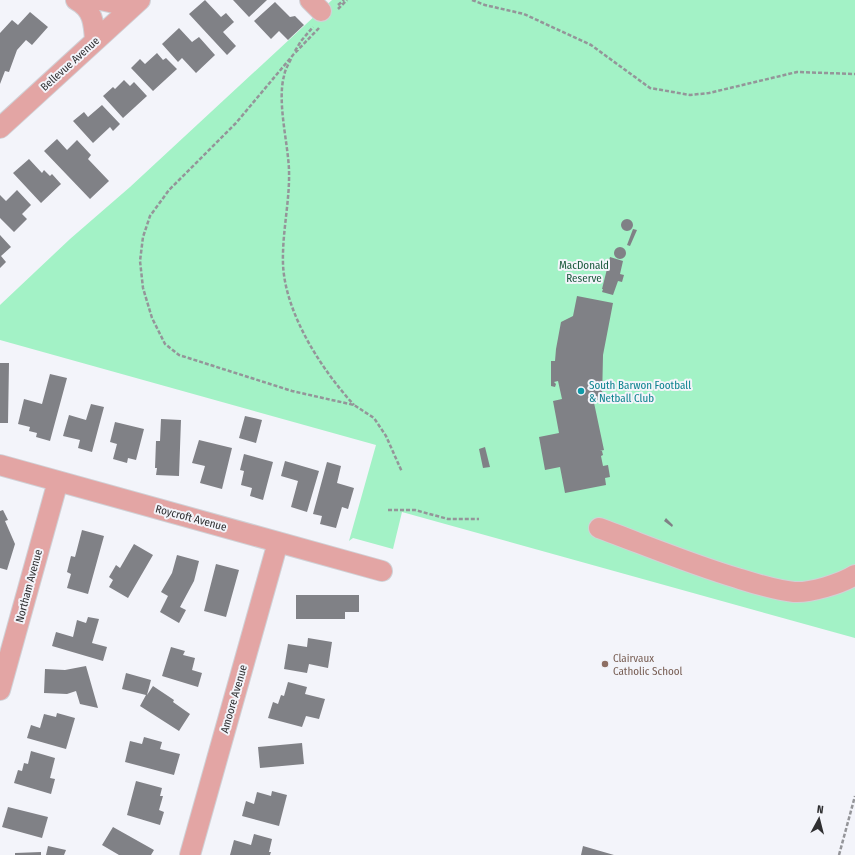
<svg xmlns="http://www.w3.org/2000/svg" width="855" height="855" viewBox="0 0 855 855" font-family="'Fira Sans Condensed',sans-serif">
  <rect width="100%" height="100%" fill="#f3f4fa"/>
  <!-- green -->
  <path fill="#a3f2c6" d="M332 0H855V638L402 512 393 549 353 538 349 541 376 445 0 340V305L70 239 130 187Z"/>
  <!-- building -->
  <path fill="#808186" d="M205 0 221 17 226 13 234 22 223 32 236 46 227 55 189 14Z
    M233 0H267L249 17Z
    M275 2 290 17 295 16 304 25 288 40 279 31 271 39 254 21Z
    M30 12 48 27 32 45 26 40 17 50 9 72 5 71 0 84V33L12 20 18 25Z
    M179 28 192 42 199 37 215 55 196 73 182 58 178 62 162 44Z
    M157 53 163 60 166 58 177 69 153 91 131 68 140 59 145 64Z
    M124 80 130 86 134 82 147 96 123 118 103 96 113 87 115 89Z
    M102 105 120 124 113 131 110 127 93 143 73 121 84 112 88 117Z
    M57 139 67 150 77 140 91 155 88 159 109 181 90 199 44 151Z
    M29 159 42 173 44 170 50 176 52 174 61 184 41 203 13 173Z
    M17 190 31 205 22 214 27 219 14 232 0 218V195L6 201Z
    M621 225a6 6 0 1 1 12 0a6 6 0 1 1-12 0Z
    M633 229 637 230 630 246 627 245Z
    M0 235 11 247 1 256 6 262 0 268Z
    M614 253a6 6 0 1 1 12 0a6 6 0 1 1-12 0Z
    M610 257 623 261 620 274 624 275 622 282 618 281 613 295 602 292 603 289H602Z
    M577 296 613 303 603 355 602 401 593 398 604 450 600 451H602L603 455 601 456 603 466 608 465 610 477 605 478 606 485 565 493 560 467 545 470 539 437 559 433 553 401 562 399 558 381 554 382 556 384 555 387 551 386V361H555L556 349 561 322 573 316Z
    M0 363H9L8 423H0Z
    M50 374 67 378 50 441 36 437 37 433 29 431 30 427 18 424 24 399 42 404Z
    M91 404 104 407 92 452 78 448 80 440 63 436 69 415 86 420Z
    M245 416 262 420 256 443 239 438Z
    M161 419 181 420 179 476 156 475 157 468H155L156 441H160Z
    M115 422 144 429 136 460 128 458 127 463 113 459 117 444 110 442Z
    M199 440 232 448 222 489 200 483 205 466 192 463Z
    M485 447 490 467 483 468 479 449Z
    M244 454 273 462 263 500 250 496 252 488 241 485 244 471 240 470Z
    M285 461 319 471 307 512 291 507 298 481 281 476Z
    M327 462 341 466 337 483 354 488 348 509 342 507 336 528 320 524 322 516 313 514Z
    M3 510 8 520 5 521 15 544 7 570 0 568V511Z
    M666 518 673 525 672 527 664 521Z
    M82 530 104 536 88 594 67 588 71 574 67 572 71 556 75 557Z
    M134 544 153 555 128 598 109 587 113 580 109 577 116 565 120 568Z
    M177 555 199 561 194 581 180 607 186 610 179 623 160 612 168 596 161 592 172 573Z
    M216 564 239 570 226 617 204 611Z
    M296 595H359V612H345V619H296Z
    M88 617 99 619 92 643 107 647 103 661 52 646 56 632 73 637 77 620 86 623Z
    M308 638 332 642 328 668 309 664 307 673 284 669 288 644 307 647Z
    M171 647 185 651 183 655 195 658 192 670 202 673 198 687 162 676Z
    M86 666 98 708 80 704 76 691 67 694 44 693 45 669 65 670Z
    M126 673 151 680 147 695 153 686 174 700 173 702 190 714 179 731 140 706 146 695 122 689Z
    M288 682 307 687 305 694 325 699 319 719 306 716 302 727 268 718 273 702 278 704 281 695 284 696Z
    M57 713 75 718 66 749 27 738 31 725 40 728 44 714 56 717Z
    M144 737 162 742 160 749 180 754 174 775 125 762 130 741 142 744Z
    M302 743 304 764 260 768 258 747Z
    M31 751 55 758 50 778 55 779 51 794 14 783 18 770 22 771 24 763 28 764Z
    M136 781 162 788 160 796H163L159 810 164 812 160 825 127 815Z
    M272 791 287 795 279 826 242 816 246 801 254 804 257 792 271 796Z
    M8 807 48 817 42 838 2 827Z
    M113 827 154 850 151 855H119L102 845Z
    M254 834 272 839 269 852H271L270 855H230L234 840 251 845Z
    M48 846 66 850 64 855H46Z
    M583 846 614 855H581Z
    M41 852V855H15V853Z"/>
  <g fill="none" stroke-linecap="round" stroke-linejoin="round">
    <defs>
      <path id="minor" d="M76 0C93 9 94 23 95 41
        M101 0 132 7
        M310 0 321 11
        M0 128 140 0
        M0 465 382 571
        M599 528C645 545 690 564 737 578 756 584 774 590 794 592 810 593 841 584 855 575
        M0 690 58 481
        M190 855 278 542"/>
    </defs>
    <!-- minor casing -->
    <use href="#minor" stroke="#d0d1d6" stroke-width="22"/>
    <!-- path -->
    <path stroke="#949599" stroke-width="2.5" stroke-dasharray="4 2" stroke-linecap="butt" d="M472 0 485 5 524 14 591 45 650 88 690 95 709 93 797 72 855 74
      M338 5 344 0
      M338 9 347 0
      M319 28 293 55 236 123 169 190 150 216 143 237 140 261 143 288 152 318 165 344 179 355 292 391 354 405 374 418 386 436 402 472
      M295 51 301 41 313 27
      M291 59C288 65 285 70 284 76 277 102 288 143 289 170 290 201 282 232 283 264 285 313 321 369 354 405
      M388 510H415L448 519H479
      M839 855 855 796"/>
    <!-- minor -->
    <use href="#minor" stroke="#e3a5a4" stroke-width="20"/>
  </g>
  <!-- markers -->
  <circle fill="#0f9aa8" stroke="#f3f4fa" stroke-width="1.5" cx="581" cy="391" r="4"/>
  <circle fill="#8d6e63" stroke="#f3f4fa" stroke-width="1.5" cx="605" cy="664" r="4"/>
  <g text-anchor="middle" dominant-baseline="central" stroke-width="4" stroke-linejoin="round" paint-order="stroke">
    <!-- street labels -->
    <g font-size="11" fill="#2f2f31" stroke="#f3f4fa">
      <text transform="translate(70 64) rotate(-42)">Bellevue Avenue</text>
      <text transform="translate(191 518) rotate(15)">Roycroft Avenue</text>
      <text transform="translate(29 586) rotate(-75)">Northam Avenue</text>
      <text transform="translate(234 699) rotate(-74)">Amoore Avenue</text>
    </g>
    <!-- park labels -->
    <g font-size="11" fill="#19583b" stroke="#f3f4fa">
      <text x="584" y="265">MacDonald<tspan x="584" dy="13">Reserve</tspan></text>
    </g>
    <!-- culture labels -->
    <g font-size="11" fill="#0d838f" stroke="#f3f4fa" text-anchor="start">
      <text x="589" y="385">South Barwon Football<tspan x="589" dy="13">&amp; Netball Club</tspan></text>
    </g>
    <!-- education labels -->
    <g font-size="11" fill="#785e54" stroke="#f3f4fa" text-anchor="start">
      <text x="613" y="658">Clairvaux<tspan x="613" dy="13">Catholic School</tspan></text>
    </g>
  </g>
  <!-- north arrow -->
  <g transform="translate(819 819) rotate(7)" stroke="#f3f4fa" stroke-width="3" paint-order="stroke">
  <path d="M0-3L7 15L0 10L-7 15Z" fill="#2f2f31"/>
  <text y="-6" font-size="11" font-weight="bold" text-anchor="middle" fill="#2f2f31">N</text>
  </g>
</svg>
